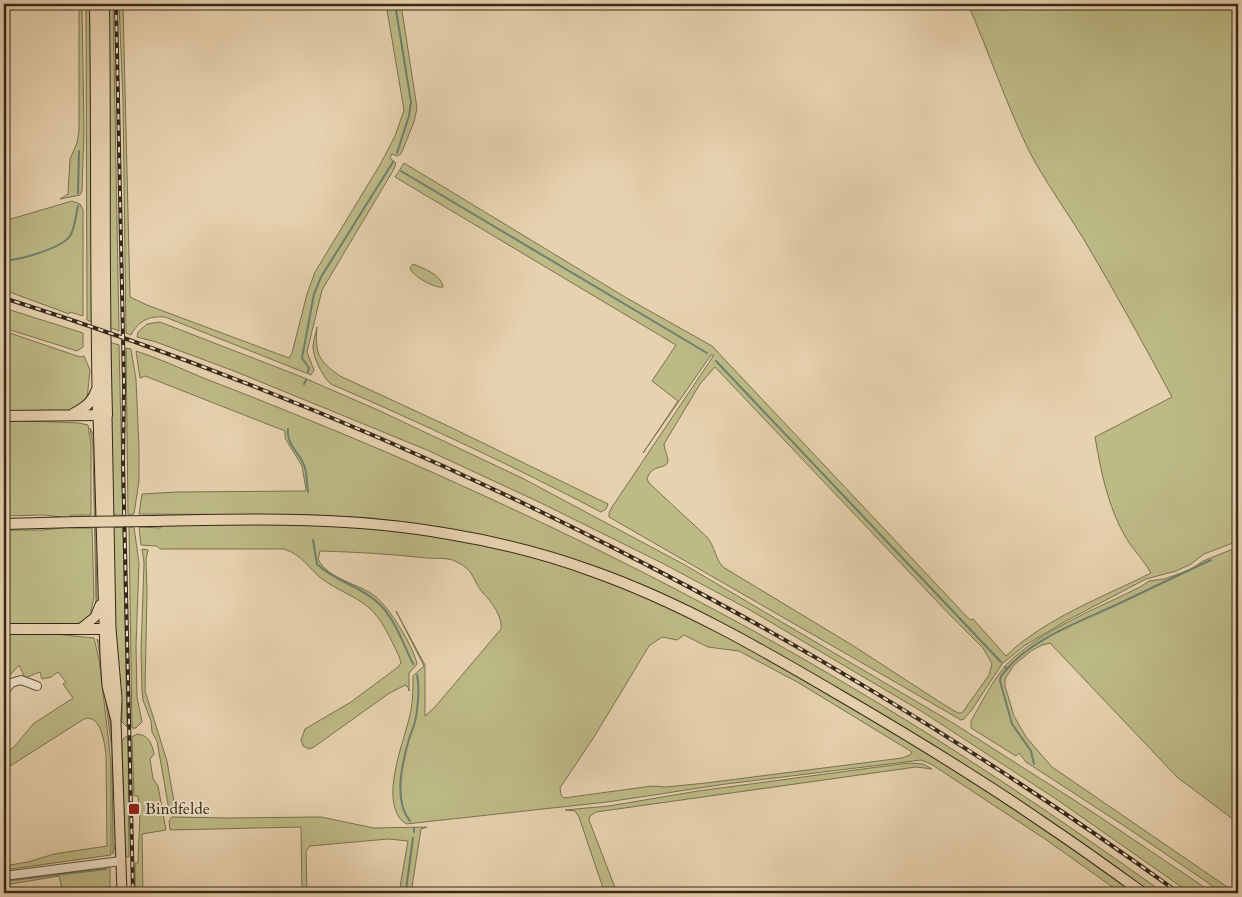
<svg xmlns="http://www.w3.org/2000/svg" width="1242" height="897" viewBox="0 0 1242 897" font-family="Cardo,serif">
  <rect width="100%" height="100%" fill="#e7d2af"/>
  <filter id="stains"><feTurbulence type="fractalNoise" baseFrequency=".004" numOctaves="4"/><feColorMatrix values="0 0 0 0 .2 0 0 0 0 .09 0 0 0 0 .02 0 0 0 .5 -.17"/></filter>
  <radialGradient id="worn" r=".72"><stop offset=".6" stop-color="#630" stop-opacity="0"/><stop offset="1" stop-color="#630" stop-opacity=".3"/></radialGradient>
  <!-- green -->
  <path fill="#bdba86" stroke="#797250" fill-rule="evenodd" d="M79 4H82V7L84 130 82 191 80 195 60 199 68 194 70 159 77 143 79 131Z
    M86 4H90L92 322 87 320Z
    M109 4H113L119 331 109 327Z
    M119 4H123L130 297 147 305 289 358 292 353 307 294 315 272 381 163 395 136 404 110 386 4H401L417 108 414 122 401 154 397 156 392 154 390 158 396 163 394 169 322 290 307 352 314 370 311 375 165 317C149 316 139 320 131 335L126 333 123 100Z
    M968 4H1238V541L1204 554 1191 564 1176 571 1146 579 1066 621 1024 646 1002 664 971 711 964 719 961 720 609 517V513L612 507 714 355H711L643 453 678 401 652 381 676 345 395 177 404 163 625 297 712 346 970 620 973 619 1006 656C1042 620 1105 596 1151 573 1144 560 1133 550 1126 538 1108 507 1101 472 1095 437L1172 397C1143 343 1114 290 1083 238 1065 209 1045 181 1029 151 1006 103 989 53 968 4ZM715 367 948 613 983 648 992 664 989 675 962 713H958L943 704 852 645 723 567C715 558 715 547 707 537L649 483 647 479C652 463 667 470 668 461 668 456 664 449 664 444L700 384Z
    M72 201 80 204 83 210V316L70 312 69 314 4 290V221Z
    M413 264C423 268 442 275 443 287 436 289 412 276 410 268Z
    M4 308 83 333V347L77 351 4 328Z
    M160 322 302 377 380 411 522 478 685 565 953 723 1088 809 1213 893H1190L1056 799 921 711 750 610 662 563 539 502 427 450 234 371 156 342 137 337 138 332 147 324Z
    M317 327C315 353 318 361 340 376L448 426 608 504 606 509 601 512C513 466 423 424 331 384 323 378 313 357 313 347 313 341 316 333 317 327Z
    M4 331 80 357 84 356 90 370 87 399 77 408 65 411 4 413Z
    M109 342 119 345 123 515H113Z
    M126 348 131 349 136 379 139 448V481L134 514 128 515Z
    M136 351C158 358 180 368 201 377 263 401 325 426 386 452 538 518 688 591 831 675 946 742 1056 816 1164 893H1151L958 762 871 708 740 632 661 593 618 576 424 525 372 518 312 515 139 514 142 494 177 492 305 491 306 489 302 466 285 438V431L145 376 140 378Z
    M4 420 79 423 88 425 91 445V515H71L70 518 44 515 4 516Z
    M90 428 94 437 97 601V607L93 612 96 600 93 446Z
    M316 524C346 526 377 528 407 531 452 536 499 547 542 559 647 590 739 641 833 696 937 758 1038 824 1137 893H1121L1045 839 931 764 921 760 726 784 607 802 406 824C376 804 406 738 411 710 413 699 413 687 413 676L424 666 396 611 425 665V716L435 707 501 629C503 617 491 601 483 593 472 580 475 571 457 562 449 557 436 559 427 558 391 554 356 552 320 551L318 559C329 580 358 583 375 596 389 607 414 647 417 664L409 673V691L408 687 405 685 388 694 314 747 309 749 303 746 301 740 305 729 351 702 398 667 401 663 399 656C391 640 382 618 368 607 355 596 337 590 322 579 308 568 303 555 284 549H160L157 546 141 545 139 527 161 528V525ZM684 635 708 647 739 651 799 683 912 752 910 755 902 758 706 783 666 787 652 786 564 798 561 795 560 788 594 737 649 646 662 637 677 640Z
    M71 527V528H92L94 597 91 611V616L81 623 74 624 4 626V530H43Z
    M123 527 127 727 122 722V704L115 631 112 528Z
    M129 527H134L139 563 136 646 137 697 142 722 136 728H132Z
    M1238 547V823L1177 777 1050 643 1042 645 1031 651 1014 665 1005 679V686L1014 716 1026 737 1052 767 1236 893H1223L1129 829 1026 762 1019 753 1016 756 971 728V721C982 702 993 679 1008 663 1040 631 1100 607 1140 587L1149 581 1164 579 1190 570 1203 561Z
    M142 549 148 550 146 559 147 592 145 691 167 761 174 802 178 807 190 813H177L169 810 157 741 152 732 151 721 143 700 142 690 141 650 144 563Z
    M4 633H45L94 638 99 659 109 744 111 766V855L4 870V866L28 862 54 854 107 846 106 756C105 745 101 713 84 719L4 770V754L15 746 33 724 73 698 63 684 66 682 58 672 51 677 42 679 40 672 25 678 19 665 4 682Z
    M97 639 99 641 101 647 113 746 117 838 113 854 112 750 100 656Z
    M137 734C149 735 152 744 154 754L150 759 153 779 158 786 166 830 142 834 143 893H135V863H138L140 813 138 796H134L132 737Z
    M128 736 129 857H127L125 854 122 742 124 738Z
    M908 763 923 764 932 769 916 767 596 812 590 816 589 820 617 893H606L604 891 579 817 575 811 565 810 609 806 698 791Z
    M172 817 227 818 321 817 374 828 427 827 421 829 411 893H399L408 841 388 839 310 846 306 851 307 893H302L301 827 170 830 169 821Z
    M105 866 110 868V893H63L59 876 4 885V879Z"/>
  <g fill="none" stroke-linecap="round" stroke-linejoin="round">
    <!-- stream -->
    <path stroke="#707f6f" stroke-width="2" d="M395 4 411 102 409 116 397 153
      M401 171 707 353
      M78 193 79 151
      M4 260C18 261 62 248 70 236 75 228 76 215 78 206
      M716 361 1001 662
      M308 372 309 368 302 358 314 294 321 277 393 162
      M304 384 306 380
      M288 429C286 446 301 453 305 468 307 475 307 485 308 492
      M313 540 317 564C334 581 360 586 376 601 394 616 403 643 413 664
      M1005 667 1007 669 1001 676 1000 681 1012 724 1031 751 1034 764
      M1007 669C1030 641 1074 624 1107 609 1142 593 1176 576 1211 560
      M410 821C393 801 402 763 409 739 411 732 415 725 416 717 418 704 420 688 417 675
      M414 828V832
      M4 881 106 869
      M406 890 413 838"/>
    <defs>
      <path id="minor" d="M4 692 11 683 21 680 37 686
        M4 876 121 861"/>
      <path id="major" d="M80 629 95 617 100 605
        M116 721 107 686 105 656 98 415H107L111 629 117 698 116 721 122 893"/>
      <path id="highway" d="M104 4C106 141 103 278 107 415
        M73 414C84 408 92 403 96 391
        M4 416 98 415C95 278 97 141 95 4
        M149 521C250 519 350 516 449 534 497 542 546 554 592 571 680 602 761 649 841 696 913 738 985 782 1054 830 1084 850 1114 872 1143 893
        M4 524 77 522
        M4 629H104"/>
    </defs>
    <!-- minor casing -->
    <use href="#minor" stroke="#62533e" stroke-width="10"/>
    <!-- major casing -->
    <use href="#major" stroke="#352919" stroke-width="11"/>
    <!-- highway casing -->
    <use href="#highway" stroke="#352919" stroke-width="12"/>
    <!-- minor -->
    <use href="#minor" stroke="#efe2cb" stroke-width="8"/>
    <!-- major -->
    <use href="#major" stroke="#e7d2af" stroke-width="9"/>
    <!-- highway -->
    <use href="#highway" stroke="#e7d2af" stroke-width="10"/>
    <defs>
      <path id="rail" d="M116 4 124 384 123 463 133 893
        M4 298C425 431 821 635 1179 893"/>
    </defs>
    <!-- rail casing -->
    <use href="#rail" stroke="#352919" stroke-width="4"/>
    <!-- rail -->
    <use href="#rail" stroke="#efe2cb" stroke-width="2" stroke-dasharray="5.5" stroke-linecap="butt"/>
    <defs>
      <path id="highway-bridge" d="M77 522 149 521"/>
    </defs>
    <!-- highway-bridge casing -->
    <use href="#highway-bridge" stroke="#352919" stroke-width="12" stroke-linecap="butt"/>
    <!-- highway-bridge -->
    <use href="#highway-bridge" stroke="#e7d2af" stroke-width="10"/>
  </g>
  <!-- markers -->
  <rect fill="#8f2418" stroke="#efe2cb" stroke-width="2" x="128" y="803" width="12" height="12" rx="2.5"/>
  <g text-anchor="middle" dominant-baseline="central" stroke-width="4" stroke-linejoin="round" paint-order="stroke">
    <!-- poi labels -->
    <g font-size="16" fill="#352919" stroke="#efe2cb" text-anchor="start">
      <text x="145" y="809">Bindfelde</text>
    </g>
  </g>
  <!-- margin -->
  <rect width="1242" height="897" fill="none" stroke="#e7d2af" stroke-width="20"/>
  <rect x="5" y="5" width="1232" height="887" fill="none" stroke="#352919" stroke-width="2.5"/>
  <rect x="10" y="10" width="1222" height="877" fill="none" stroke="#352919"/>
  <rect width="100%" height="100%" filter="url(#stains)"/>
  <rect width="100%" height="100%" fill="url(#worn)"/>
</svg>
